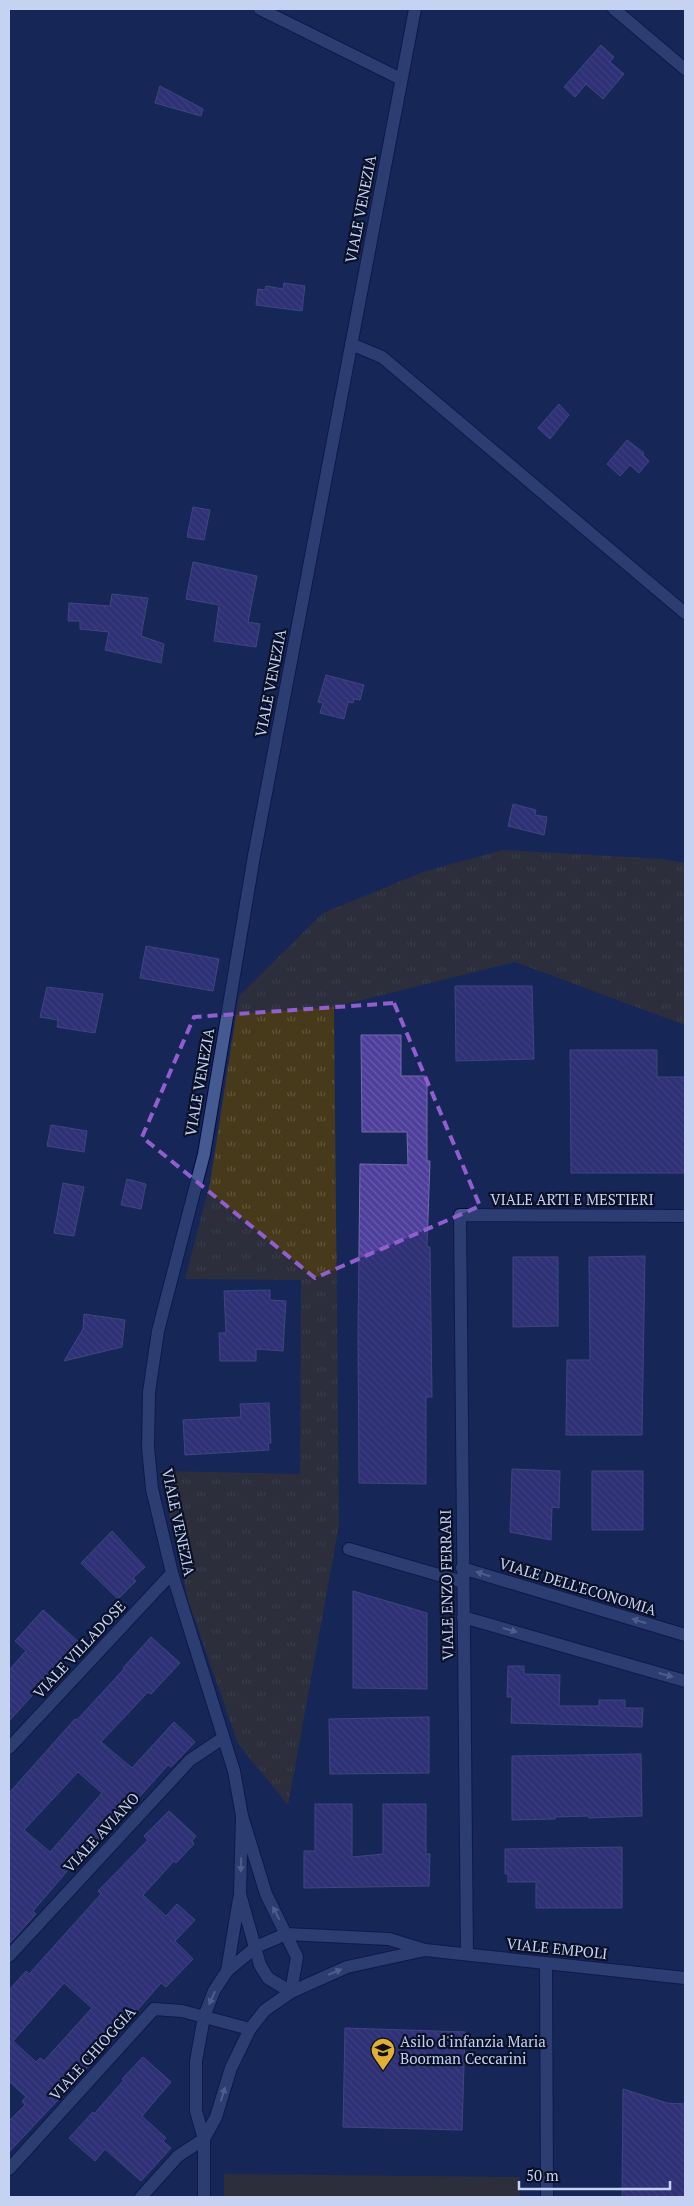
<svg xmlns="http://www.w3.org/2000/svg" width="694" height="2206" viewBox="0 0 694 2206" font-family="'PT Serif',serif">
  <defs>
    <pattern id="grass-tufts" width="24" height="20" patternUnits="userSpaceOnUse" patternTransform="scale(1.25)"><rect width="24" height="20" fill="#473a1a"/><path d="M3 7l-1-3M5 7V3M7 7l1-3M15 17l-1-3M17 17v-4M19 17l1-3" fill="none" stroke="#60563c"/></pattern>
    <pattern id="building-back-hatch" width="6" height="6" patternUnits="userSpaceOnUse" patternTransform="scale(1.25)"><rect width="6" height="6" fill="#4f3f9c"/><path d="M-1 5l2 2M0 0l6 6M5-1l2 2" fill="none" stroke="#675aaa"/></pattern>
  </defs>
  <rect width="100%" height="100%" fill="#162658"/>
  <!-- grass -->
  <path fill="url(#grass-tufts)" d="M502 850 662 859 685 863V1025L515 962 334 1007 339 1525 288 1805 238 1744 188 1600 160 1471 300 1474 301 1280 185 1279 210 1183 239 996 323 913 423 872Z"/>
  <!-- pitch -->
  <path fill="#473a1a" d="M224 2174 520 2177V2197H224Z"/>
  <!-- building -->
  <path fill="url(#building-back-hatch)" stroke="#716ca9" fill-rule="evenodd" d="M601 45 614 57 610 62 624 74 603 99 586 84 575 97 564 87Z
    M160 86 203 109 201 116 155 103Z
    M284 283 305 286 302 311 256 305 258 289 265 290 266 286 283 289Z
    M559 404 569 415 550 439 538 428Z
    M627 440 644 453 643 455 649 461 639 473 630 465 620 476 607 464Z
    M193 507 210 510 204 540 187 537Z
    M193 562 257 576 248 622 260 624 256 647 214 641 219 605 186 599Z
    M112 594 148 598 141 636 164 644 161 663 105 650 109 632 80 629V621H68L69 603 110 606Z
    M326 675 364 685 360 700 354 699 353 703 348 702 344 719 320 713 323 703 318 702Z
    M513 804 536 810 535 815 547 817 544 835 508 826Z
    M146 946 219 959 213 991 140 978Z
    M455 986H532L534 1059 456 1061Z
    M47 987 103 994 95 1033 57 1027 58 1020 40 1017Z
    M361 1035H401V1076H427V1161H430L427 1247H430L432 1397H426V1484L359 1483 358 1334 360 1164 408 1165 407 1132H362Z
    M570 1050H657V1077H685V1173H571Z
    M51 1125 87 1131 84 1152 47 1146Z
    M127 1179 146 1184 141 1209 121 1205Z
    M63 1183 84 1187 74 1236 54 1233Z
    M645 1256 642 1435H566L567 1360H590L589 1257Z
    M513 1257H558V1326L513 1327Z
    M270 1290V1300L286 1301 283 1351 256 1349V1361H220L219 1333H226L224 1291Z
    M84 1314 125 1320 122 1347 64 1361 83 1329Z
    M269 1403 271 1443H268L269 1450 185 1455 183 1420 241 1417 240 1404Z
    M512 1469 560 1471 559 1508 552 1507 551 1540 510 1532Z
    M592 1471H643V1530H592Z
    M112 1531 145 1567 133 1578 136 1581 118 1599 81 1563Z
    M353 1591 427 1613V1689L353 1688Z
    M43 1610 80 1643 9 1721V1670L26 1651 15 1641Z
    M151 1637 180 1663 151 1694 148 1692 101 1742 132 1768 174 1722 195 1742 171 1767 168 1765 90 1852 86 1849 33 1911 36 1914 9 1944V1793L75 1719 77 1720 124 1669 123 1668ZM78 1772 102 1793 50 1852 24 1830Z
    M508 1666H524V1674L560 1675 559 1706H599V1700H625V1708H643L642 1727 511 1723 512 1697H507Z
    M429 1717V1773L330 1774 329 1719Z
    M641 1754 642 1816 589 1818V1816L555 1817V1819L512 1820V1756Z
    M315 1804H352V1857L383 1854V1804H426V1854H430L429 1886 304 1888V1851H315Z
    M169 1811 196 1836 192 1841 194 1844 176 1863 174 1861 143 1895 166 1916 177 1904 195 1920 175 1941 193 1959 166 1987 161 1983 71 2086 9 2152V2121L25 2105 22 2101 26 2097 9 2081V1990L26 1971 29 1974 101 1894 98 1891 148 1840 144 1836ZM64 1983 92 2008 44 2061 40 2058 36 2062 13 2041Z
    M622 1847V1908H536V1882H508V1874H505V1849Z
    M345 2028 465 2032 462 2130 343 2127Z
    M143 2057 171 2082 142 2116 166 2138 163 2141 171 2148 141 2181 105 2149 95 2161 69 2138 93 2112 94 2114 124 2080 122 2079Z
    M623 2089 667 2103 685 2104V2197H622Z"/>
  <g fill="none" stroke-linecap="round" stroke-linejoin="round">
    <defs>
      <path id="minor" d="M260 9 401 79
        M614 9 685 69
        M351 344 382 357 685 613
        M349 1549 463 1582
        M462 1568 685 1635
        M463 1617 685 1681
        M9 1748 172 1573
        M242 1816 240 1894 260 1965 268 1978 291 1992 297 1957 266 1894 242 1816 234 1771 172 1573 152 1489 148 1447 149 1392 158 1331 204 1154 254 856 415 9
        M467 1954 460 1215 685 1216
        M9 1956 190 1760 223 1738
        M546 1963 547 2197
        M227 1971 239 1899
        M9 2169 154 2009 182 2011 250 2029
        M141 2197 178 2156 204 2139"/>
      <path id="tertiary" d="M204 2139 216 2117 231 2068 250 2029 265 2010 291 1992 347 1967 425 1950
        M204 2197V2139L196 2111V2061L204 2017 214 1991 227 1971 256 1947 286 1934 389 1939 425 1950 685 1978"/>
    </defs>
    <!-- minor casing -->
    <use href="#minor" stroke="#040a3b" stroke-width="14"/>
    <!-- tertiary casing -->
    <use href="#tertiary" stroke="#040a3b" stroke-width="14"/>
    <!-- minor -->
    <use href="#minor" stroke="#455a91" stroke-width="12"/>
    <!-- tertiary -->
    <use href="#tertiary" stroke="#455a91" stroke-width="12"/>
  </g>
  <!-- one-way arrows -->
  <defs><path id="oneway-solid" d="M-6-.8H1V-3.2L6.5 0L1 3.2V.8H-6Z" transform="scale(1.25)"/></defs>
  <g fill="#92a2cb">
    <use href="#oneway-solid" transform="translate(483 1574) rotate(-163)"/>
    <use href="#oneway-solid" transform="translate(639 1621) rotate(-163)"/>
    <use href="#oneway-solid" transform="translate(510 1630) rotate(16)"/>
    <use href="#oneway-solid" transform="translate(666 1675) rotate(16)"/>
    <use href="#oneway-solid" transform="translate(241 1865) rotate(91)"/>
    <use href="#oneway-solid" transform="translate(276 1913) rotate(-117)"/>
    <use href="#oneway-solid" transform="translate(335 1972) rotate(-23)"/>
    <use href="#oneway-solid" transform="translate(212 1998) rotate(114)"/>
    <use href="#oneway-solid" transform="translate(223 2094) rotate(-73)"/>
  </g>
  <!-- marked area -->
  <path d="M0 0H694V2206H0ZM394 1003 480 1206 315 1278 142 1137 194 1017Z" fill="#162658" fill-opacity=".55" fill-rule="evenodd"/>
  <path fill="none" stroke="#915ece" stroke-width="4" stroke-dasharray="10 6" stroke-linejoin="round" d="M394 1003 480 1206 315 1278 142 1137 194 1017Z"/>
  <!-- icons -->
  <defs>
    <symbol id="school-pin" viewBox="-11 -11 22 30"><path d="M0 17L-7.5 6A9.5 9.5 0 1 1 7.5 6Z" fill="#dfb034" stroke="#0a1127"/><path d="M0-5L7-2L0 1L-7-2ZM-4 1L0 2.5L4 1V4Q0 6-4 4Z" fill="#111"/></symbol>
  </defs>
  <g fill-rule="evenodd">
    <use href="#school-pin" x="369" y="2036" width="28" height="38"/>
  </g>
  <g text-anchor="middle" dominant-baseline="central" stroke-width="4.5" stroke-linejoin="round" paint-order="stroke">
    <!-- street labels -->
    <g font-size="15" fill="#c5d2f2" stroke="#0a1127">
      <text transform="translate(360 209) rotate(-79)">VIALE VENEZIA</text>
      <text transform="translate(270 683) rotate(-79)">VIALE VENEZIA</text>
      <text transform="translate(199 1082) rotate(-80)">VIALE VENEZIA</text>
      <text x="572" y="1199">VIALE ARTI E MESTIERI</text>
      <text transform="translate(179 1522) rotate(78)">VIALE VENEZIA</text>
      <text transform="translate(446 1585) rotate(-91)">VIALE ENZO FERRARI</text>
      <text transform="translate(578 1586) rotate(17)">VIALE DELL'ECONOMIA</text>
      <text transform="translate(79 1649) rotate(-47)">VIALE VILLADOSE</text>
      <text transform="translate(101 1832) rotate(-47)">VIALE AVIANO</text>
      <text transform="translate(557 1948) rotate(6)">VIALE EMPOLI</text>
      <text transform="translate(92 2053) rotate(-48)">VIALE CHIOGGIA</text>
    </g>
    <!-- poi labels -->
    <g font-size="15" fill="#c5d2f2" stroke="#0a1127" text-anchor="start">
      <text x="400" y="2041">Asilo d'infanzia Maria<tspan x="400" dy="17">Boorman Ceccarini</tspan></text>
    </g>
  </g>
  <!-- border -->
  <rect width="694" height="2206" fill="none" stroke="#c5d2f2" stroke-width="20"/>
  <!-- scale -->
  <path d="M519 2181v8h151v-8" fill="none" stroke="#c5d2f2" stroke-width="2.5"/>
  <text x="526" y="2181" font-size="15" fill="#c5d2f2" stroke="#0a1127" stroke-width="4" paint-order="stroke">50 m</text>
</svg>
